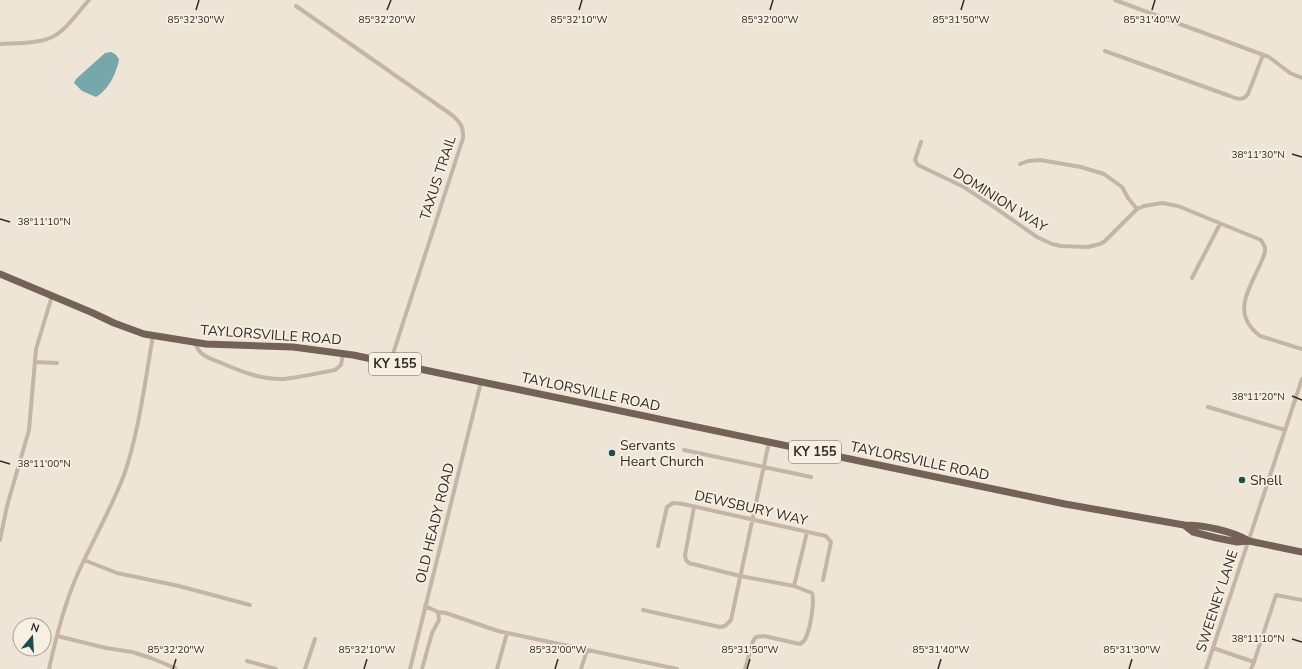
<svg xmlns="http://www.w3.org/2000/svg" width="1302" height="669" viewBox="0 0 1302 669" font-family="'Nunito Sans',sans-serif">
  <rect width="100%" height="100%" fill="#efe5d7"/>
  <!-- water -->
  <path fill="#77a7ab" d="M111 52 115 54 119 59C117 73 108 90 96 97L82 91 74 83 76 79 105 53Z"/>
  <g fill="none" stroke-linecap="round" stroke-linejoin="round">
    <!-- minor -->
    <path stroke="#c6b5a4" stroke-width="4" d="M1115 0 1269 57 1290 73 1302 78
      M296 6 452 115C460 122 464 127 463 138L390 363
      M0 44C16 43 35 44 50 38 65 32 78 12 89 0
      M1105 51 1230 96C1237 99 1243 101 1248 94L1263 55
      M921 142 915 160 918 165 964 187 994 207 1037 237 1052 244 1061 246 1088 247 1100 244 1105 241 1137 209 1144 206 1162 203 1178 206 1261 240 1265 247V252C1256 282 1226 310 1260 336L1302 349
      M1020 164 1028 161 1040 160 1081 167 1104 174 1122 187 1128 198 1137 209
      M1192 278 1220 224
      M195 342C198 355 209 358 219 362 240 371 261 380 284 379 301 377 319 373 335 370L341 365 343 354
      M35 362 57 363
      M1208 407 1285 430
      M684 450 811 477
      M694 507 685 555 686 560 689 563 740 576 794 586 812 593C815 602 810 629 806 637 805 641 803 642 800 644L764 636 756 637 753 641 745 669
      M0 540 7 506 29 430 36 349 52 296
      M658 546 667 507 673 503 683 504 826 536 831 542 823 580
      M84 560 117 573 179 586 250 605
      M794 586 807 532
      M425 606 438 612 446 613 498 631 677 669
      M643 610 720 627 725 626 731 620 769 442
      M57 636 106 648 132 652 151 658 175 668
      M1213 648 1254 662 1251 669
      M247 661 276 669
      M1254 662 1276 595 1302 600
      M49 669C56 637 64 604 78 573 93 540 111 509 124 475 139 432 145 381 153 336
      M305 669 315 639
      M410 669 481 382
      M422 669 432 633 439 620 438 612
      M497 669 507 633
      M581 669 587 650
      M1206 669 1302 379"/>
    <!-- primary -->
    <path stroke="#746157" stroke-width="7" d="M0 274 93 313 114 323 144 334 206 344 293 347 353 355 1065 504 1184 525C1204 525 1232 531 1249 541
      M1184 525 1193 532 1217 538 1237 542 1249 541 1302 552"/>
  </g>
  <!-- ticks -->
  <path fill="none" stroke="#322a25" stroke-width="1.5" d="M196 10 199 0M387 10 391 0M579 10 582 0M770 10 773 0M961 10 964 0M1152 10 1155 0M1292 154 1302 157M0 219 10 222M1292 396 1302 400M0 461 10 464M1292 639 1302 642M173 669 176 659M364 669 367 659M555 669 558 659M747 669 750 659M938 669 941 659M1129 669 1132 659"/>
  <!-- markers -->
  <g fill="#1d4c51" stroke="#f8efe3" stroke-width="1.5">
    <circle cx="612" cy="453" r="4"/>
    <circle cx="1242" cy="480" r="4"/>
  </g>
  <g text-anchor="middle" dominant-baseline="central" stroke-width="3.5" stroke-linejoin="round" paint-order="stroke">
    <!-- shield labels -->
    <g fill="#f8efe3" stroke="#6d655e" stroke-width="1">
      <rect x="369" y="353" width="52" height="22" rx="3"/>
      <rect x="789" y="441" width="52" height="22" rx="3"/>
    </g>
    <g font-size="13" font-weight="bold" fill="#322a25">
      <text x="395" y="364">KY 155</text>
      <text x="815" y="452">KY 155</text>
    </g>
    <!-- street labels -->
    <g font-size="14" fill="#322a25" stroke="#f8efe3">
      <text transform="translate(438 178) rotate(-72)">TAXUS TRAIL</text>
      <text transform="translate(1000 200) rotate(32)">DOMINION WAY</text>
      <text transform="translate(271 335) rotate(4)">TAYLORSVILLE ROAD</text>
      <text transform="translate(591 392) rotate(12)">TAYLORSVILLE ROAD</text>
      <text transform="translate(920 461) rotate(12)">TAYLORSVILLE ROAD</text>
      <text transform="translate(751 508) rotate(13)">DEWSBURY WAY</text>
      <text transform="translate(435 523) rotate(-76)">OLD HEADY ROAD</text>
      <text transform="translate(1217 601) rotate(-72)">SWEENEY LANE</text>
    </g>
    <!-- poi labels -->
    <g font-size="14" fill="#322a25" stroke="#f8efe3" text-anchor="start">
      <text x="620" y="445">Servants<tspan x="620" dy="16">Heart Church</tspan></text>
      <text x="1250" y="480">Shell</text>
    </g>
  </g>
  <g font-size="10" text-anchor="middle" fill="#322a25" stroke="#f8efe3" stroke-width="3.5" stroke-linejoin="round" paint-order="stroke">
    <text x="196" y="23">85°32'30"W</text>
    <text x="387" y="23">85°32'20"W</text>
    <text x="579" y="23">85°32'10"W</text>
    <text x="770" y="23">85°32'00"W</text>
    <text x="961" y="23">85°31'50"W</text>
    <text x="1152" y="23">85°31'40"W</text>
    <text x="1258" y="158">38°11'30"N</text>
    <text x="44" y="225">38°11'10"N</text>
    <text x="1258" y="400">38°11'20"N</text>
    <text x="44" y="467">38°11'00"N</text>
    <text x="1258" y="642">38°11'10"N</text>
    <text x="176" y="653">85°32'20"W</text>
    <text x="367" y="653">85°32'10"W</text>
    <text x="558" y="653">85°32'00"W</text>
    <text x="750" y="653">85°31'50"W</text>
    <text x="941" y="653">85°31'40"W</text>
    <text x="1132" y="653">85°31'30"W</text>
  </g>
  <!-- north arrow -->
  <g transform="translate(32 637) rotate(18)"><circle r="19" fill="#f8efe3" stroke="#a9a097"/>
  <path d="M0-3L7 15L0 10L-7 15Z" fill="#1d4c51"/>
  <text y="-6" font-size="11" font-weight="bold" text-anchor="middle" fill="#322a25">N</text>
  </g>
</svg>
